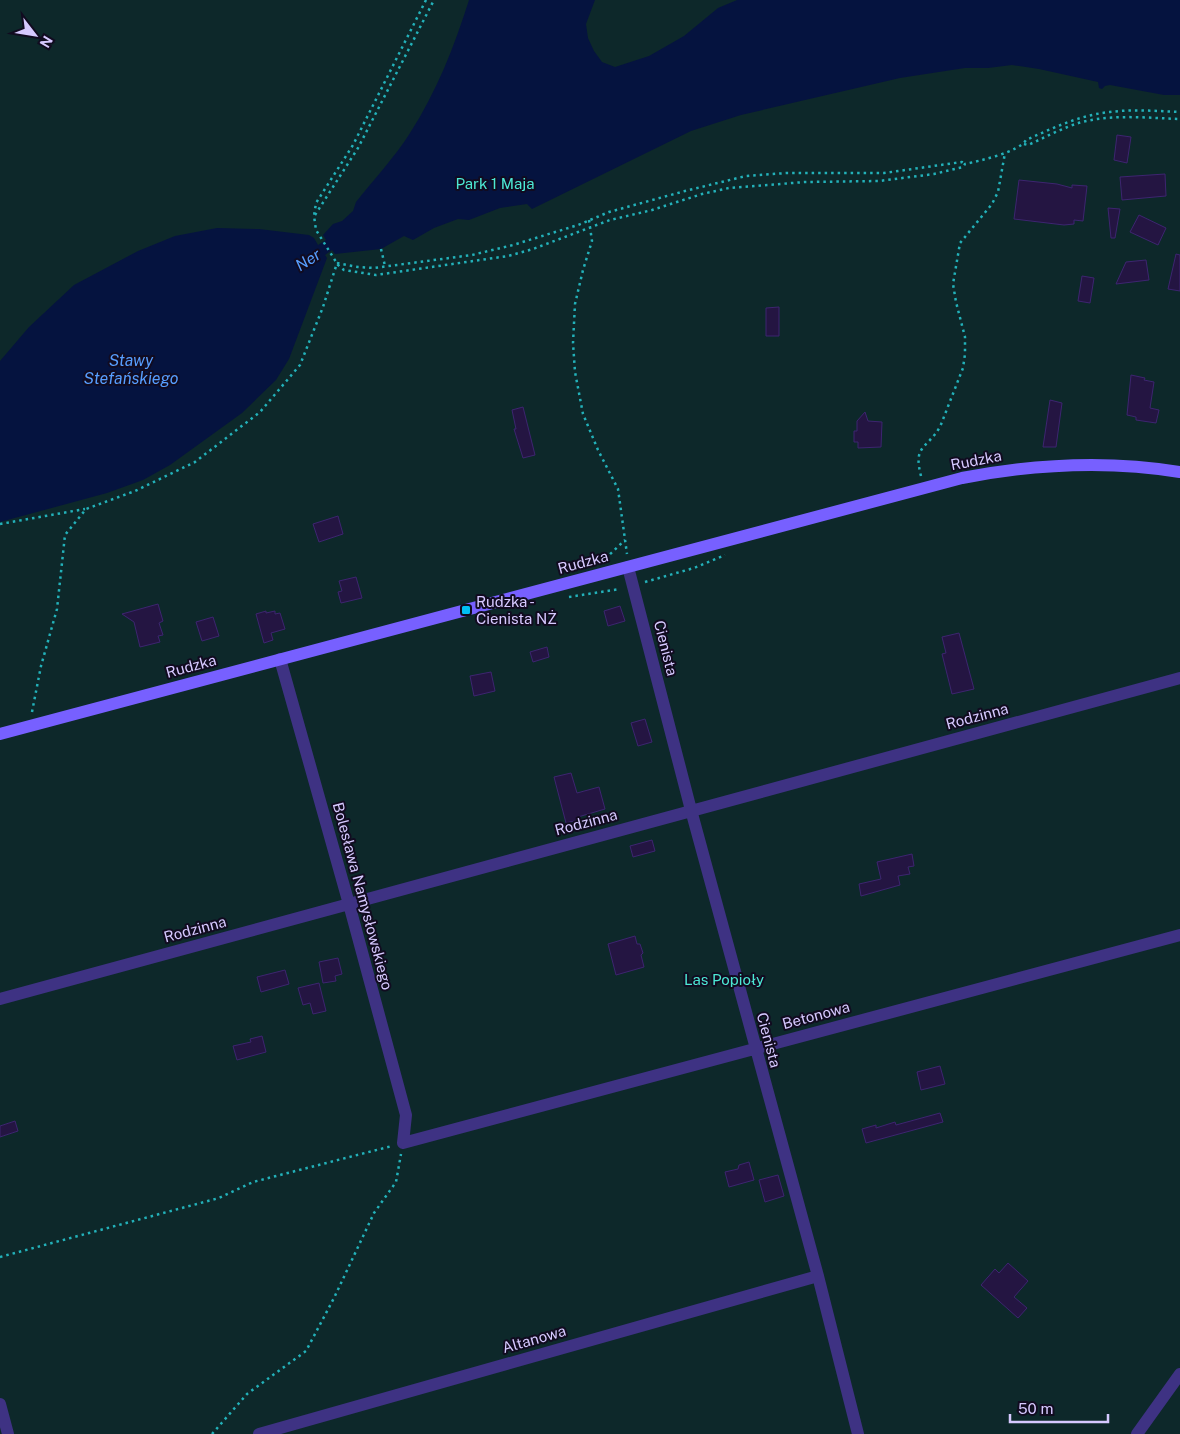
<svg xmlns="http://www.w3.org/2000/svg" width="1180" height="1434" viewBox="0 0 1180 1434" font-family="'Public Sans',sans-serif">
  <rect width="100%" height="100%" fill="#110b20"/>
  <!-- green -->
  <path fill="#0d282a" d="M0 0H1180V1434H0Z"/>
  <!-- water -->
  <path fill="#05133f" d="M469 0H595L586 24 588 38 594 51 602 62 615 67 649 56 684 36 718 8 737 0H1180V95H1164L1110 85 1105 86 1102 89 1099 88 1098 82 1039 69 1012 65 988 68H965L900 78 741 115 691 131 532 209 527 204 500 208 469 220 458 219 434 228 413 240 404 236 381 249 335 254 332 250 325 255 327 258 289 359 276 380 242 413 170 465 143 480 107 493 0 522V361L29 327 74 285 138 251 175 236 217 228 259 229 309 235 314 238 318 245 326 240 323 235 333 224 342 221 353 211 356 202C374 179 395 157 410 133 437 91 454 47 469 0Z"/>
  <!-- building -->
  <path fill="#241542" stroke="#3d2570" d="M1117 135 1131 137 1127 163 1114 160Z
    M1165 174 1166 196 1122 200 1120 177Z
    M1019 180 1057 184 1072 188V185L1087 186 1083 221 1074 220V224L1064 225 1014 219Z
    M1108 208 1120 209 1115 238H1111Z
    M1139 215 1166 228 1158 245 1130 232Z
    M1176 254 1180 255V291L1168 289Z
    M1146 260 1149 280 1116 284 1126 262Z
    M1082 276 1094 278 1090 303 1078 301Z
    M779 307V336H766V308Z
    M1131 375 1145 378 1144 380 1154 382 1150 408 1159 410 1156 423 1136 420V417L1127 415Z
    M1050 400 1062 403 1056 447H1043Z
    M523 407 535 455 523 458 514 429H516L512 410Z
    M865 412 868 421 882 422 881 447 858 448V442H854V431H857V421Z
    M338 516 343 534 319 542 313 524Z
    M356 577 362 598 341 603 338 592 342 591 339 581Z
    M158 604 163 621 159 623 163 635 158 636 160 642 140 647 134 622 122 614Z
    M620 606 625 621 608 626 604 611Z
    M266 611V613L275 611V614L280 613 285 629 271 633 273 640 264 643 256 614Z
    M213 617 219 636 202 641 196 622Z
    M959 633 974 689 952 694 942 654 946 653 942 637Z
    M547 647 549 657 533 662 530 652Z
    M491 672 495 691 474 696 470 676Z
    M645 719 652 742 638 746 631 723Z
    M571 773 577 793 599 787 605 809 578 817V820L566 823 554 777Z
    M652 840 655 851 633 857 630 846Z
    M912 854 914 866 908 867 910 874 898 876 900 885 861 896 859 884 881 879 877 862Z
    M635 936 637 944H640L643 953 641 955 644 967 616 975 608 944Z
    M338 958 342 974 335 976 336 981 323 983 319 962Z
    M285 970 289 984 261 992 257 977Z
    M319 983 326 1011 313 1014 310 1003 303 1005 298 988Z
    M262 1036 266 1052 237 1060 233 1046 251 1042 250 1039Z
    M940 1066 945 1084 921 1090 917 1072Z
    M940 1113 943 1122 866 1143 862 1129 876 1125V1128L895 1122 896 1125Z
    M15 1121 18 1131 0 1137V1126Z
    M749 1162 754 1180 729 1187 725 1172 738 1169 739 1165Z
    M778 1175 784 1196 765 1202 759 1180Z
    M1008 1263 1028 1281 1014 1297 1027 1308 1018 1318 981 1285 995 1269 999 1273Z"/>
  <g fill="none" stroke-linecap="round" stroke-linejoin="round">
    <!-- path -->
    <path stroke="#23b1b9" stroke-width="2.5" stroke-dasharray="2.5 4" stroke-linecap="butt" d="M426 0 353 145 316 203 314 216 316 230 338 265 344 270 376 275 508 256 533 249 610 220 652 210 702 194 729 188 805 182 879 181 934 174 963 167 965 164C979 161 1019 152 1026 140 1053 128 1080 115 1110 112 1133 109 1157 111 1180 112
      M1024 144 1028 145C1046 137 1064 127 1082 122 1114 114 1148 118 1180 119
      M315 215 358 148 434 0
      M589 220 592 241 583 270 575 304 573 343 575 372 583 414 598 450 618 489 627 554
      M381 249 385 266
      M337 263 358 267 374 268 472 255 513 245 578 225 609 212 685 191 746 176 787 173H884L962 162 965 164
      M921 476C913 445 926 450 940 427L963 368 965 354V337L956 302 953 284 960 243 992 204 998 192 1005 153
      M0 524 85 509
      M608 559 607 557 625 540
      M645 582 694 568 725 555
      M569 597 620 589
      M32 712 41 666 57 609 65 535 86 509 135 491 195 462 260 412 300 365 323 307 337 263
      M0 1257 219 1198 253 1182 392 1146
      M212 1434 247 1394 306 1351 334 1298 374 1213 396 1182 401 1154"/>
    <!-- street -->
    <path stroke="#3e3283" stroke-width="12" d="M628 567 691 810 818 1276 858 1434
      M280 659 349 904 406 1115 403 1143 1180 935
      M0 999 1180 678
      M0 1404 8 1434
      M259 1434 818 1276
      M1137 1434 1180 1374"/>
    <!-- secondary -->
    <path stroke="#7760ff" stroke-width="12" d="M0 734 962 478C1034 464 1108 460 1180 472"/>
  </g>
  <!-- markers -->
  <rect fill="#00bff4" stroke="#110b20" stroke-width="2" x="461" y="605" width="10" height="10" rx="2.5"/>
  <g text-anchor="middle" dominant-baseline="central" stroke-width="4" stroke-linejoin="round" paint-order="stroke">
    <!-- park labels -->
    <g font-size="15" fill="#4ce8d4" stroke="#110b20">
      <text x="495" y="183">Park 1 Maja</text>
      <text x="724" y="979">Las Popioły</text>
    </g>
    <!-- street labels -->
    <g font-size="15" fill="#d6c9ff" stroke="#110b20">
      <text transform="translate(976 460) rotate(-11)">Rudzka</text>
      <text transform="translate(583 562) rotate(-15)">Rudzka</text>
      <text transform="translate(666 648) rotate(76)">Cienista</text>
      <text transform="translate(191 666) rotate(-15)">Rudzka</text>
      <text transform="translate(977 716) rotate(-15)">Rodzinna</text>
      <text transform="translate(586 822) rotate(-15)">Rodzinna</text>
      <text transform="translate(363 896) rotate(75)">Bolesława Namysłowskiego</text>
      <text transform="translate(195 929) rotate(-15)">Rodzinna</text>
      <text transform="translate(816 1015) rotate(-15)">Betonowa</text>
      <text transform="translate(769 1040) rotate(75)">Cienista</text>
      <text transform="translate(534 1339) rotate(-16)">Altanowa</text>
    </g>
    <!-- poi labels -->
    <g font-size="15" fill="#d6c9ff" stroke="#110b20" text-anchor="start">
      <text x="476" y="601">Rudzka -<tspan x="476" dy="17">Cienista NŻ</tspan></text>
    </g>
    <!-- water labels -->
    <g font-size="16" font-style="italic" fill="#579eff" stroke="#110b20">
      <text transform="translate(308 260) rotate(-33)">Ner</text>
      <text x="131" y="360">Stawy<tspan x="131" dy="18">Stefańskiego</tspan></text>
    </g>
  </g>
  <!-- north arrow -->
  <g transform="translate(35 35) rotate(121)" stroke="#110b20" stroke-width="4" paint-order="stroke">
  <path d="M0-4L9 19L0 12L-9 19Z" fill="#d6c9ff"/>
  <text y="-8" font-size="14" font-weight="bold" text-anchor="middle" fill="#d6c9ff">N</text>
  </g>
  <!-- scale -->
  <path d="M1010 1414v8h98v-8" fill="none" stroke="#d6c9ff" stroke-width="2.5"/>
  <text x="1018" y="1414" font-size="15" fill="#d6c9ff" stroke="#110b20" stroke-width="4" paint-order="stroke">50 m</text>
</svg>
